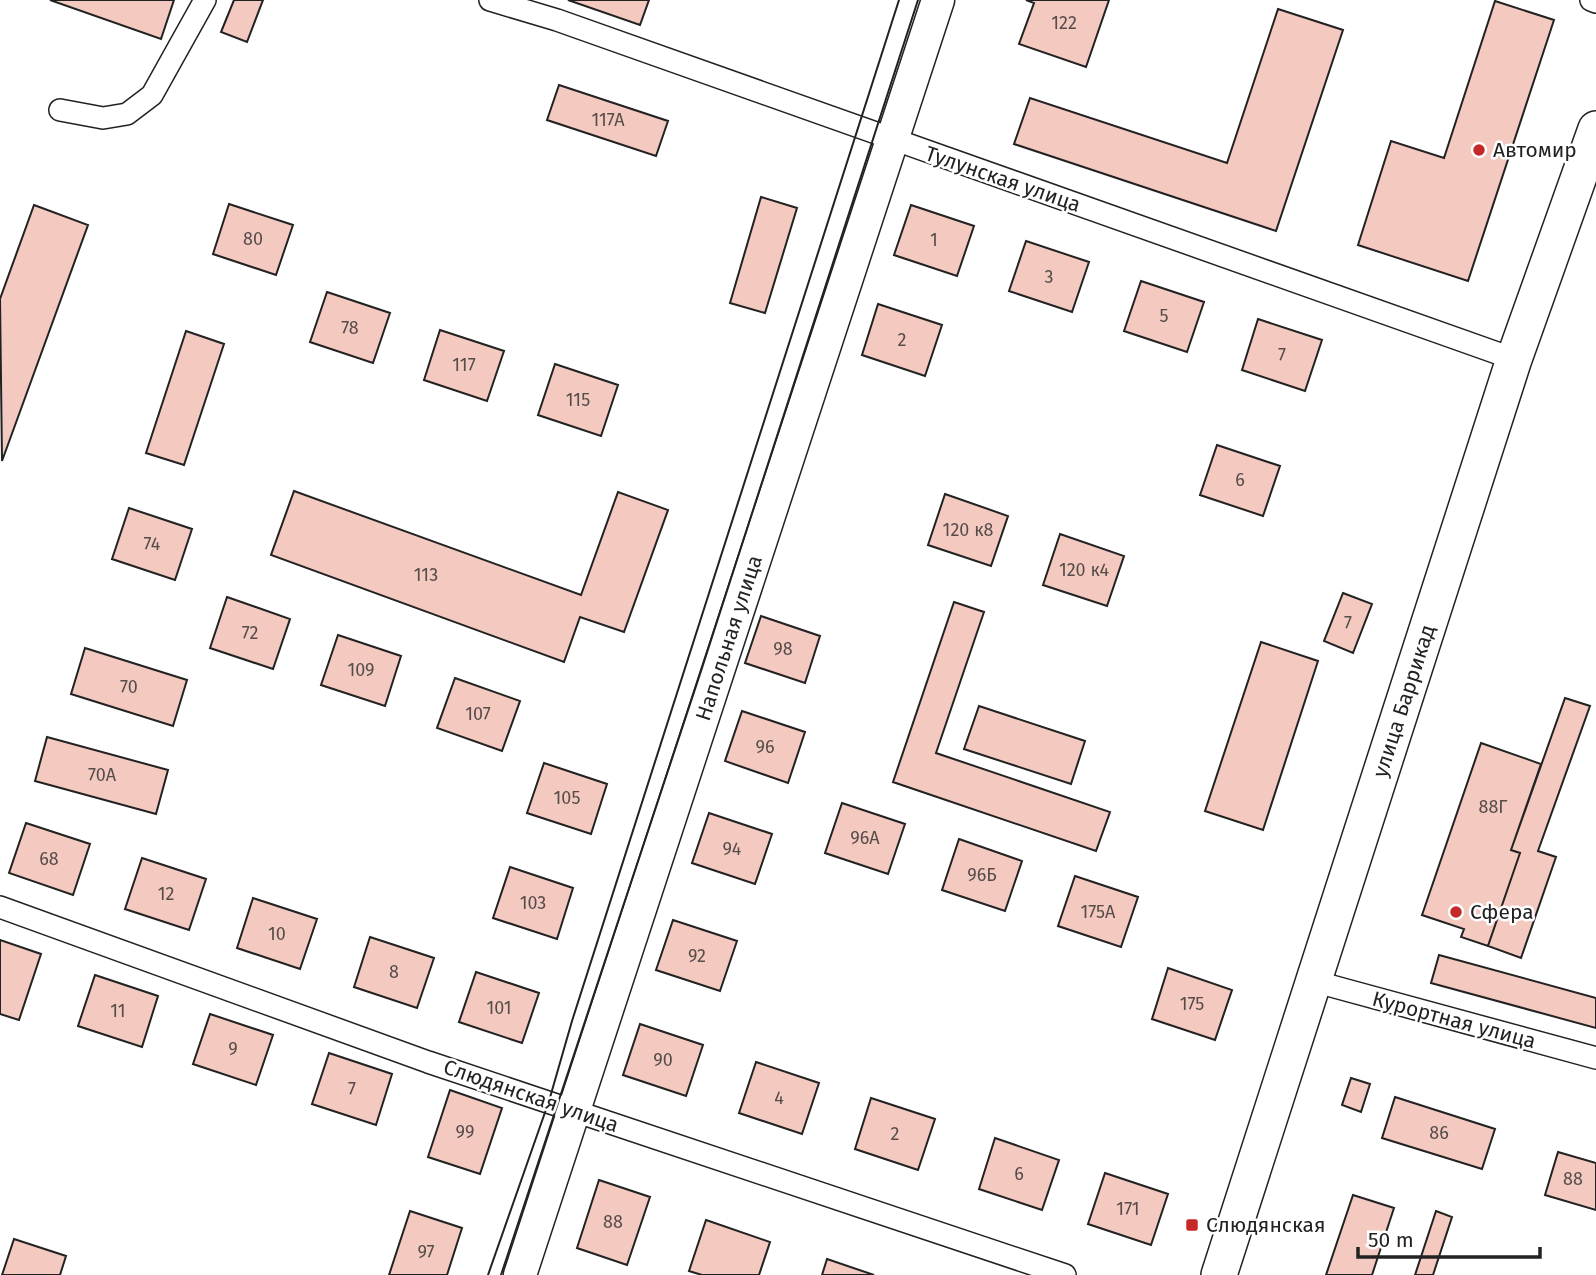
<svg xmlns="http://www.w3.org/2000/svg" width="1596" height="1275" viewBox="0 0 1596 1275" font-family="'Fira Sans',sans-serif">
  <rect width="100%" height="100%" fill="#fff"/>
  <!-- building -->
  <path fill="#f3c9c0" stroke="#222" stroke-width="2" d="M50 0H174L161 39Z
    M234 0H263L247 42 221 32Z
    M568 0H649L640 25Z
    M1026 0H1109L1086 67 1019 44 1034 3Z
    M1495 1 1554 20 1468 281 1358 245 1391 141 1444 158Z
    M1278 9 1343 30 1276 231 1014 144 1030 98 1227 163Z
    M559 85 668 121 656 156 547 120Z
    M761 197 797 208 765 313 730 303Z
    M229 204 293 225 276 275 213 254Z
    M34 205 88 225 2 461 0 299Z
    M911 205 974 226 957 276 894 255Z
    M1026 241 1089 262 1072 312 1009 291Z
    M1141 281 1204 302 1187 352 1124 331Z
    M327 292 390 313 373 363 310 342Z
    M878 304 942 325 925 376 862 355Z
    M1258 319 1322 340 1305 391 1242 370Z
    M440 330 504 351 487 401 424 380Z
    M186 331 224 344 184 465 146 453Z
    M555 364 618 385 601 436 538 415Z
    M1217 445 1280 466 1263 516 1200 495Z
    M294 491 581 595 618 492 668 510 624 632 580 617 564 662 271 555Z
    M945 494 1008 516 991 566 928 545Z
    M129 508 192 529 175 580 112 559Z
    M1060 534 1124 556 1107 606 1043 585Z
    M1343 593 1372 604 1353 653 1324 641Z
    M227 597 290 619 273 669 210 648Z
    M954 602 984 612 936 753 1110 812 1096 851 893 782Z
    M761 616 820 636 805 683 745 663Z
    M338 635 401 656 385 706 321 685Z
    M1261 642 1318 661 1263 830 1205 811Z
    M85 648 187 680 173 726 71 694Z
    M455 678 520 701 502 751 437 728Z
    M1565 698 1590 706 1538 851 1556 857 1521 958 1488 946 1520 853 1511 850Z
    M979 706 1085 741 1071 784 964 749Z
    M742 711 805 732 788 783 725 761Z
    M47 737 168 770 156 814 35 781Z
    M1481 743 1541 764 1511 850 1520 853 1488 946 1461 937 1464 929 1422 915Z
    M544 763 607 784 591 834 527 813Z
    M842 803 905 824 888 874 825 853Z
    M709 813 772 834 755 884 692 863Z
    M26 823 90 844 73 895 9 873Z
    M959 839 1022 861 1005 911 942 890Z
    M142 858 206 879 189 930 125 909Z
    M510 867 573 888 557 939 493 918Z
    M1075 876 1138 897 1121 947 1058 926Z
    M253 898 317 919 300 969 237 948Z
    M673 920 737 941 720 991 656 970Z
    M370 937 434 958 417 1008 354 987Z
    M0 940 41 954 19 1020 0 1014Z
    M1439 955 1596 998V1028L1431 983Z
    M1168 968 1232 990 1215 1040 1152 1019Z
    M476 972 539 993 522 1043 459 1022Z
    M95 975 158 996 142 1047 78 1026Z
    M210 1014 273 1035 256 1085 193 1064Z
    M640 1024 703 1045 686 1096 623 1075Z
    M329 1053 392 1074 376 1125 312 1104Z
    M756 1062 819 1083 802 1134 739 1113Z
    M1351 1078 1370 1084 1361 1112 1342 1105Z
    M450 1090 502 1108 480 1174 428 1157Z
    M1395 1097 1495 1129 1482 1169 1382 1138Z
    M871 1098 935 1119 918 1170 855 1149Z
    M995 1138 1059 1160 1042 1210 979 1189Z
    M1558 1152 1596 1163V1210L1545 1195Z
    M1105 1173 1168 1194 1151 1245 1088 1224Z
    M599 1180 650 1197 627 1265 577 1248Z
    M1353 1195 1394 1208 1372 1275H1326Z
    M410 1211 462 1228 447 1275H389Z
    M1436 1211 1452 1217 1433 1275H1415Z
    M706 1220 770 1242 759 1275H702L689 1271Z
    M14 1239 66 1256 60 1275H2Z
    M827 1259 874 1275H822Z"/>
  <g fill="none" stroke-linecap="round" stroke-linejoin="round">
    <defs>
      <path id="street" d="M490 0 557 20 1514 359
        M1591 0 1596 2
        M60 110 103 118 127 114 152 95 205 0
        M0 907 428 1062 1065 1275
        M1313 981 1596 1058"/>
      <path id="secondary" d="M520 1275 938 0"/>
      <path id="primary" d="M1219 1275 1514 359 1596 129"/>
    </defs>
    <!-- street casing -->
    <use href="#street" stroke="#222" stroke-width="24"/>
    <!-- secondary casing -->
    <use href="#secondary" stroke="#222" stroke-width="35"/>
    <!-- primary casing -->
    <use href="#primary" stroke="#222" stroke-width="38"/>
    <!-- street -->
    <use href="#street" stroke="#fff" stroke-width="21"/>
    <!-- secondary -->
    <use href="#secondary" stroke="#fff" stroke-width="32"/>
    <!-- primary -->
    <use href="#primary" stroke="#fff" stroke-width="35"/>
    <!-- tram -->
    <path stroke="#222" stroke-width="2" d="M488 1275 549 1101 572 1021 899 0
      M501 1275 702 668 918 0"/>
  </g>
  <!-- markers -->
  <g fill="#c62828" stroke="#fff" stroke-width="2.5">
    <circle cx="1479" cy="150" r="7"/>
    <circle cx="1456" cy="912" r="7"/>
    <rect x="1185" y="1218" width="14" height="14" rx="3.5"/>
  </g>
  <g text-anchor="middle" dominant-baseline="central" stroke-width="5" stroke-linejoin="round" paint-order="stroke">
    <!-- number labels -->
    <g font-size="18" fill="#564c4a">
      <text x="1064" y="23">122</text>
      <text x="608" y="120">117А</text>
      <text x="253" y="239">80</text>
      <text x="934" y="240">1</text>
      <text x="1049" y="277">3</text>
      <text x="1164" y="316">5</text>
      <text x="350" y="328">78</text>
      <text x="902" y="340">2</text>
      <text x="1282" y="355">7</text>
      <text x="464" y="365">117</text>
      <text x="578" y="400">115</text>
      <text x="1240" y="480">6</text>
      <text x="968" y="530">120 к8</text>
      <text x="152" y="544">74</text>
      <text x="1084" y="570">120 к4</text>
      <text x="426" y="575">113</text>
      <text x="1348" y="623">7</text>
      <text x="250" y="633">72</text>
      <text x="783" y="649">98</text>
      <text x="361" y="670">109</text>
      <text x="129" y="687">70</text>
      <text x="478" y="714">107</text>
      <text x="765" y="747">96</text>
      <text x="102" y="775">70А</text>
      <text x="567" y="798">105</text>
      <text x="1493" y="807">88Г</text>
      <text x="865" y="838">96А</text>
      <text x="732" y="849">94</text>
      <text x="49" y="859">68</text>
      <text x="982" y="875">96Б</text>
      <text x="166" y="894">12</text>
      <text x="533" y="903">103</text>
      <text x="1098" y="912">175А</text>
      <text x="277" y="934">10</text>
      <text x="697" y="956">92</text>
      <text x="394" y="972">8</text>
      <text x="1192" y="1004">175</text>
      <text x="499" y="1008">101</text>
      <text x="118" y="1011">11</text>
      <text x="233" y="1049">9</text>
      <text x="663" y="1060">90</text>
      <text x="352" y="1089">7</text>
      <text x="779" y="1098">4</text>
      <text x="465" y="1132">99</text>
      <text x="1439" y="1133">86</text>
      <text x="895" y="1134">2</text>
      <text x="1019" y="1174">6</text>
      <text x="1573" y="1179">88</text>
      <text x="1128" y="1209">171</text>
      <text x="613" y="1222">88</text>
      <text x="426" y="1252">97</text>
    </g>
    <!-- poi labels -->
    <g font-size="21" fill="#222" stroke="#fff" text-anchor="start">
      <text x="1493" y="150">Автомир</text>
      <text x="1470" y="912">Сфера</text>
      <text x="1206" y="1225">Слюдянская</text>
    </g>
    <!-- street labels -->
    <g font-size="21" fill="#222" stroke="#fff">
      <text transform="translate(1003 179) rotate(19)">Тулунская улица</text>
      <text transform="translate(729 638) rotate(-72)">Напольная улица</text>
      <text transform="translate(1404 701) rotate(-72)">улица Баррикад</text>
      <text transform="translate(1454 1020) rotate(15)">Курортная улица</text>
      <text transform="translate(531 1096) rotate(19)">Слюдянская улица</text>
    </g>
  </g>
  <!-- scale -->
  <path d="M1358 1247v10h182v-10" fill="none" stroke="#222222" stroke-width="3.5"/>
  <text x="1368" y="1247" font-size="21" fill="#222222" stroke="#ffffff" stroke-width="5" paint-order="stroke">50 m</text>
</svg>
